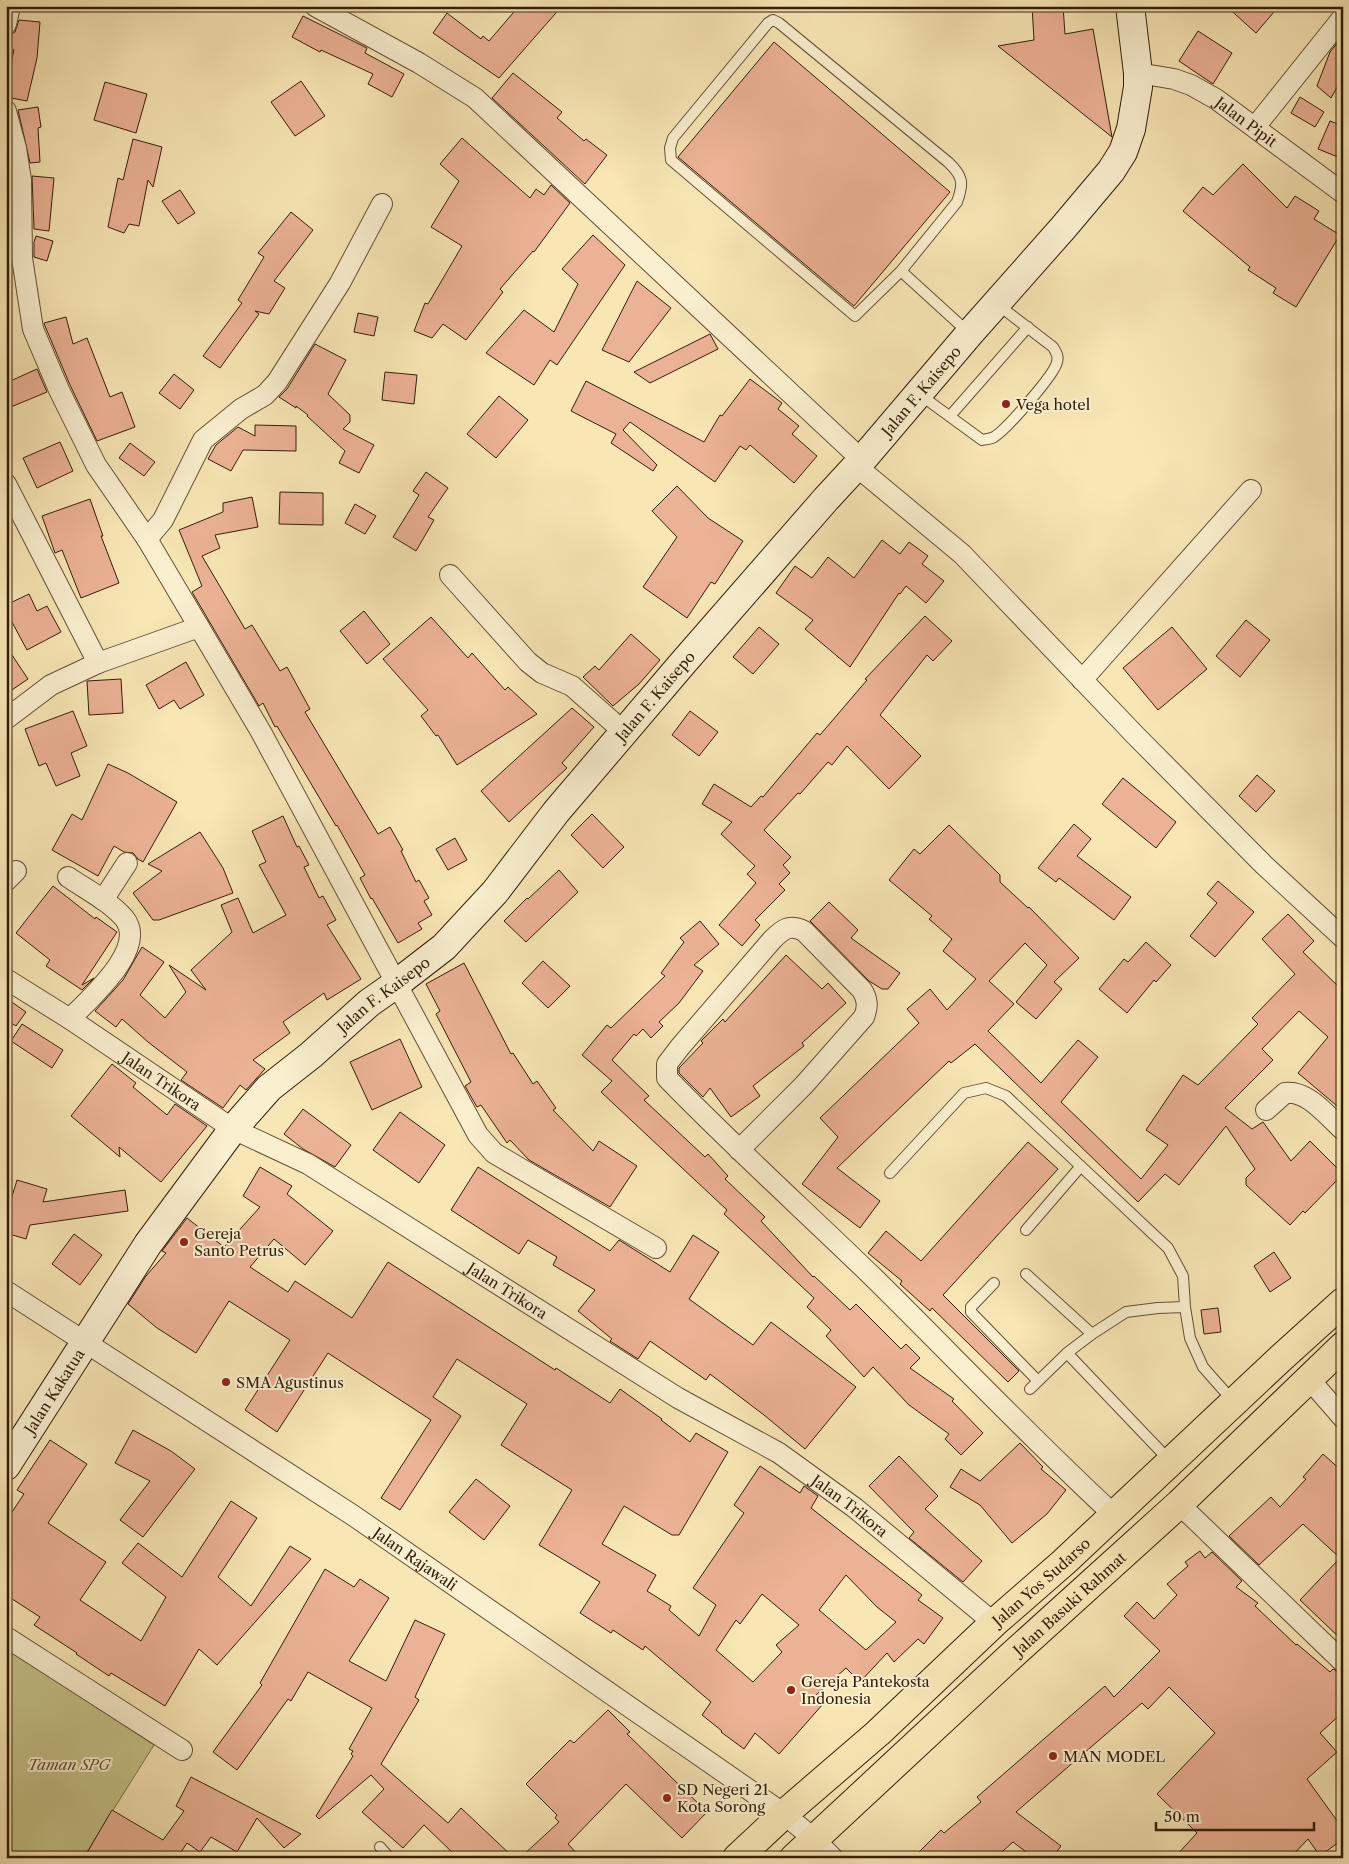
<svg xmlns="http://www.w3.org/2000/svg" width="1349" height="1864" viewBox="0 0 1349 1864" font-family="'Libre Caslon Text',serif">
  <rect width="100%" height="100%" fill="#f8e6b5"/>
  <filter id="stains"><feTurbulence type="fractalNoise" baseFrequency=".004" numOctaves="4"/><feColorMatrix values="0 0 0 0 .2 0 0 0 0 .09 0 0 0 0 .02 0 0 0 .5 -.17"/></filter>
  <radialGradient id="worn" r=".72"><stop offset=".6" stop-color="#630" stop-opacity="0"/><stop offset="1" stop-color="#630" stop-opacity=".3"/></radialGradient>
  <!-- green -->
  <path fill="#c5c388" stroke="#7c7048" d="M6 1648 154 1745 83 1858H6Z"/>
  <!-- building -->
  <path fill="#ecb295" stroke="#321e09" fill-rule="evenodd" d="M519 6H562L499 78 433 33 447 13 481 39 483 36 489 41Z
    M1032 6H1063L1065 34 1093 29 1112 137 998 46 1034 40Z
    M1226 6H1279L1256 33Z
    M303 16 367 48 365 53 404 74 392 97 368 84 373 74 321 50 320 52 292 37Z
    M19 20 40 22 37 58 27 101 6 97V84L14 50 9 49 10 35 15 32Z
    M1198 31 1232 53 1213 84 1179 61Z
    M1343 36V77L1331 98 1317 86 1330 52Z
    M774 42 950 192 854 306 678 157Z
    M513 73 562 112 557 118 584 141 586 139 607 155 585 184 492 98Z
    M301 81 325 116 295 136 271 102Z
    M105 82 147 94 136 133 94 120Z
    M1300 97 1324 112 1315 127 1291 113Z
    M38 107 41 127 38 128 40 162 30 163 18 110Z
    M1330 121 1343 126V159L1318 149Z
    M462 138 530 198 536 189 544 195 551 185 570 203 534 252 533 251 500 289 503 292 466 340 443 324 432 338 414 331 425 303 428 304 462 246 431 227 459 181 440 164Z
    M133 139 162 147 153 187 148 180 139 226 129 224 124 233 108 227 118 178 123 180Z
    M1243 164 1287 208 1295 196 1319 211 1314 219 1340 235 1296 307 1273 293 1276 288 1248 270 1250 267 1183 211 1203 187 1213 195Z
    M32 176 54 178 49 231 34 229Z
    M180 190 195 213 178 224 162 201Z
    M291 212 313 230 274 281 285 288 269 314 255 311 259 314 220 368 203 356 242 303 238 300 264 257 258 253Z
    M593 235 625 265 557 365 550 360 534 385 486 353 524 310 554 332 578 284 562 269Z
    M36 236 53 241 47 261 34 257V242Z
    M637 281 671 308 629 362 602 350Z
    M358 313 378 317 374 336 354 332Z
    M66 317 73 344 87 338 110 397 122 392 135 427 97 441 70 385 45 326 44 323Z
    M710 334 718 349 650 383 634 372Z
    M315 344 346 360 328 394 350 415V422L343 429 374 445 359 473 339 463 345 451 307 416 308 415 296 406V408L279 397 287 389Z
    M37 369 47 392 6 409V383Z
    M385 372 417 375 414 404 382 400Z
    M174 374 194 390 180 409 159 393Z
    M750 379 782 403 778 409 799 426 792 434 817 456 794 483 750 445 746 450 740 446 715 482 630 422 623 430 657 465 653 471 611 443 616 434 571 411 586 381 704 442 720 415 722 416Z
    M499 396 528 420 496 458 467 434Z
    M255 425 296 426V451L243 450 231 471 208 459 216 445 238 427 255 436Z
    M60 442 73 471 37 488 23 458Z
    M130 443 155 462 144 476 119 458Z
    M426 472 448 488 428 517 434 520 416 551 393 537 419 495 413 491Z
    M677 486 708 518 743 541 715 584 711 582 687 618 643 587 677 537 652 511Z
    M280 492 323 493V525L279 524Z
    M252 497 258 527 215 535 220 548 202 556 245 629 252 625 280 671 287 667 310 709 305 712 378 834 390 827 403 850 401 851 416 882 419 880 429 898 424 901 432 915 418 923 422 929 398 943 372 898 371 899 360 878 365 875 337 825 336 826 277 726 275 727 263 703 259 706 192 592 202 586 179 530 223 512V503Z
    M90 499 103 536H101L119 583 81 598 62 550 55 553 42 516Z
    M355 504 376 516 365 534 345 523Z
    M882 540 900 554 909 542 928 556 922 564 944 581 926 603 906 586 900 594 899 593 850 667 805 629 813 620 776 593 795 566 812 578 828 557 854 578Z
    M29 594 37 611 47 606 61 632 27 650 13 624 6 605Z
    M364 611 390 644 367 664 340 631Z
    M925 616 952 641 933 661 927 655 880 715 921 756 889 789 847 746 832 765 828 762 800 794 798 793 764 830 791 857 783 865 790 873 779 884 785 890 755 920 760 925 742 946 719 925 756 883 747 874 755 866 721 834 732 822 702 804 714 784 751 807 761 796 763 797 817 733 820 735 867 680 865 679Z
    M431 617 468 658 472 653 505 690 508 687 537 714 457 765 438 735 436 736 421 716 428 710 383 659Z
    M1246 620 1270 640 1240 677 1216 656Z
    M759 627 779 644 753 674 733 657Z
    M1172 627 1207 669 1158 710 1123 668Z
    M631 634 660 660 639 684 613 706 583 677 595 666 599 670Z
    M6 646 28 679 6 694Z
    M186 662 204 695 180 709 174 700 159 709 146 685Z
    M121 679 123 713 89 715 87 681Z
    M572 708 594 727 562 763 567 768 509 822 481 791Z
    M73 711 87 746 71 753 80 776 56 786 46 763 39 766 25 729Z
    M690 711 718 732 699 756 672 735Z
    M108 764 128 773 177 802 143 862 138 859 133 853 124 852 114 846 98 876 52 850 72 814 82 820Z
    M1257 775 1275 791 1256 812 1239 796Z
    M1123 778 1176 822 1156 848 1102 804Z
    M592 814 624 847 603 868 571 835Z
    M283 816 297 847 299 846 309 865 304 867 319 898 323 896 336 920 327 925 361 979 327 1000 324 993 283 1022 290 1033 253 1060 265 1069 246 1090 240 1085 223 1108 181 1080 187 1072 148 1042 122 1019 116 1027 95 1011 123 980 142 947 164 962 140 995 165 1018 186 992 169 965 206 990 191 970 232 932 221 905 238 898 253 933 286 915 259 865 266 862 252 831Z
    M1074 824 1091 839 1077 856 1131 897 1114 920 1059 878 1056 882 1038 868Z
    M949 825 1000 875V882L1028 908 1029 907 1079 958 1054 982 1062 989 1036 1019 1016 1002 1047 965 1025 943 989 981 1014 1004 988 1031 1041 1083 1078 1040 1098 1057 1061 1102 1141 1179 1168 1145 1146 1130 1183 1075 1198 1085 1258 1024 1252 1018 1295 974 1262 939 1288 914 1314 941 1303 952 1343 991V1111L1298 1073 1328 1037 1299 1011 1262 1049 1273 1060 1225 1108 1252 1129 1263 1122 1291 1161 1310 1141 1343 1174 1305 1213 1303 1211 1290 1225 1246 1185V1178L1255 1169 1226 1126 1179 1185 1165 1174 1138 1202 975 1044 951 1063 949 1061 837 1168 880 1201 860 1228 802 1184 838 1137 820 1118 919 1023 907 1009 930 989 947 1010 976 979 943 951 952 939 929 919 932 916 889 880 914 849 920 854Z
    M200 832 223 868 233 893 159 920H153L133 893 162 871 148 864Z
    M455 838 467 860 448 870 436 849Z
    M559 870 578 892 526 942 504 921 527 898 528 899Z
    M1218 881 1254 912 1215 957 1190 936 1217 903 1207 894Z
    M53 886 95 919 96 917 117 932 82 985 94 978 82 990 46 966 50 960 16 933Z
    M829 902 858 930 851 938 900 973 888 989H882L869 981 810 921Z
    M700 921 719 944 694 965 703 971 679 1003 659 1022 663 1026 651 1038 643 1029 636 1036 634 1034 612 1060 649 1096 644 1100 705 1157 708 1154 728 1176 725 1179 765 1217 761 1221 813 1277 814 1276 850 1310 856 1304 901 1349 906 1344 920 1358 910 1368 954 1399 952 1401 983 1433 961 1455 945 1439 949 1434 909 1405 873 1367 864 1377 826 1336 831 1330 807 1307 814 1298 724 1214 727 1210 601 1092 612 1081 582 1055 607 1025 611 1028 665 976 661 973 684 942 680 938Z
    M1146 942 1171 965 1156 982 1154 980 1127 1013 1099 989 1124 959 1128 962Z
    M786 955 822 989 828 983 846 1003 802 1043 804 1046 753 1086 760 1096 731 1117 710 1088 703 1097 679 1073V1068L703 1043 701 1041 723 1019 725 1022Z
    M543 961 570 986 548 1008 522 983Z
    M464 963 511 1054 513 1053 533 1084 537 1081 556 1108 553 1110 593 1151 599 1141 637 1166 610 1207 529 1160 510 1140 507 1143 481 1105 477 1107 465 1086 471 1082 436 1014 440 1011 426 984Z
    M6 998 26 1012 16 1026 6 1020Z
    M22 1024 63 1050 52 1068 11 1041Z
    M400 1039 422 1087 372 1110 350 1062Z
    M112 1064 136 1083 133 1087 167 1115 175 1104 207 1126 161 1182 119 1147 120 1157 71 1116Z
    M303 1109 351 1145 335 1167 303 1149 284 1134Z
    M400 1112 445 1145 419 1183 373 1150Z
    M1028 1142 1058 1169 943 1295 1019 1371 1008 1382 932 1308 930 1311 900 1284 902 1281 868 1253 886 1231 921 1261Z
    M260 1167 292 1186 287 1194 333 1231 305 1265 274 1239 250 1267 288 1292 295 1281 352 1318 388 1262 555 1370 556 1368 610 1403 620 1389 662 1419 661 1420 690 1442 696 1433 728 1452 679 1535H672L624 1506 602 1544 656 1575 647 1591 671 1606 669 1610 699 1636 716 1605 693 1588 744 1513 734 1505 760 1466 800 1493 804 1486 818 1496 811 1508 922 1595 918 1600 943 1618 924 1644 918 1639 894 1662 887 1653 860 1682 846 1668 815 1696 823 1704 779 1754 755 1733 744 1749 721 1732 722 1731 702 1715 711 1702 645 1646 643 1650 613 1630 611 1633 580 1613 600 1582 539 1545 572 1490 501 1445 527 1404 457 1359 433 1397 461 1416 400 1510 381 1498 431 1420 328 1353 277 1432 245 1410 290 1340 229 1301 196 1353 157 1328 128 1304 146 1276 166 1253 162 1251 187 1218 224 1247 260 1207 243 1196ZM846 1575 877 1607 896 1622 866 1650 819 1610ZM762 1594 799 1625 776 1645 782 1652 753 1682 716 1650 736 1620 740 1624Z
    M478 1167 610 1251 619 1240 670 1272 693 1235 719 1252 689 1299 753 1345 771 1322 856 1387 805 1449 764 1415 710 1374 706 1380 650 1341 638 1359 610 1341 612 1339 578 1311 595 1290 553 1265 557 1257 528 1240 519 1254 451 1210Z
    M17 1180 47 1189 43 1202 125 1190 128 1211 30 1225 26 1239 6 1233V1201L10 1203Z
    M74 1234 102 1255 80 1285 52 1264Z
    M1274 1252 1291 1278 1270 1292 1254 1266Z
    M1218 1308 1221 1332 1204 1334 1201 1310Z
    M133 1430 171 1451 195 1469 143 1537 120 1520 150 1481 115 1463Z
    M50 1440 87 1464 48 1523 106 1562 80 1600 141 1641 166 1597 122 1563 138 1543 182 1577 231 1501 257 1518 218 1577 251 1606 290 1546 311 1559 217 1665 199 1649 165 1706 111 1673 109 1676 76 1654 77 1653 34 1625 40 1617 6 1595V1521L24 1494 17 1490Z
    M1020 1443 1043 1467 1041 1469 1066 1490 1047 1514 1012 1543 980 1505 950 1487 961 1469 980 1481Z
    M1323 1454 1343 1472V1641L1300 1600 1340 1558 1303 1524 1259 1565 1229 1536 1271 1497 1280 1507 1306 1479 1303 1477Z
    M899 1456 938 1496 925 1509 982 1561 963 1582 909 1538 914 1532 869 1486Z
    M476 1479 510 1506 484 1540 449 1512Z
    M1200 1551 1205 1558 1212 1552 1242 1581 1236 1587 1258 1603 1255 1606 1296 1645 1297 1644 1330 1672 1333 1669 1343 1674V1712L1320 1733 1337 1752 1307 1779 1343 1829V1839L1320 1856 1308 1839 1290 1858H1174L1197 1833 1157 1794 1215 1733 1169 1687 1148 1709 1142 1703 1016 1812 1061 1846 1052 1858H1034L1013 1842 995 1858H913L941 1830 944 1833 981 1802 977 1797 1105 1686 1114 1697 1160 1651 1124 1616 1137 1602 1154 1619 1177 1595 1167 1584 1188 1566 1185 1562Z
    M325 1569 354 1587 360 1579 389 1598 349 1661 386 1681 415 1620 445 1634 415 1697 419 1700 381 1764 448 1823 461 1808 514 1858H458L424 1825 403 1848 362 1812 384 1789 371 1775 319 1819 316 1816 353 1756 351 1754 353 1751 349 1749 372 1708 308 1672 291 1701 288 1699 237 1770 213 1752 262 1685 260 1683Z
    M608 1710 630 1732 627 1734 707 1812 682 1838 626 1784 568 1844 581 1858H520L559 1822 555 1818 557 1815 526 1784 570 1740 574 1743Z
    M191 1777 301 1834 284 1848 257 1818 237 1852 211 1837 200 1852 187 1843 181 1852 190 1858H84L112 1810 163 1840 184 1811 176 1806Z"/>
  <g fill="none" stroke-linecap="round" stroke-linejoin="round">
    <defs>
      <path id="lane" d="M773 20 779 23 948 162C963 176 964 183 957 202L901 271 855 316 671 160 670 148 673 138 768 23Z
        M901 271 969 333
        M919 394 982 440C986 439 991 439 994 437 1006 430 1055 374 1057 362 1059 356 1056 352 1053 347L997 304
        M950 416 1028 327
        M890 1173 964 1093 986 1088 1006 1096 1168 1248 1183 1276 1185 1307 1190 1338 1203 1367 1233 1401
        M1026 1230 1081 1166
        M1026 1274 1092 1334
        M994 1283 971 1307V1312L1038 1381
        M1067 1353 1170 1461
        M1030 1389 1067 1353 1092 1334 1126 1312 1158 1308 1185 1307
        M380 1847 390 1858"/>
      <g id="street">
        <path d="M315 6 419 63 475 98 862 460"/>
        <path d="M6 24 10 6"/>
        <path id="s1" d="M1138 73 1174 79 1191 85 1216 99 1343 193"/>
        <path d="M6 111 16 148 21 180 22 258 33 329 59 390 96 465 147 539 261 732 478 1135 494 1153 656 1248"/>
        <path d="M1255 127 1343 17"/>
        <path d="M856 466 962 554 1136 736 1264 865 1343 938"/>
        <path d="M6 484 98 663"/>
        <path d="M147 539 163 520 203 440 241 409 265 395 277 382 340 283 382 204"/>
        <path d="M450 575 528 662 542 673 572 686 624 732"/>
        <path d="M1082 680 1251 490"/>
        <path d="M6 719 51 685 98 663 199 627"/>
        <path d="M68 877C87 890 109 901 124 918 149 948 89 999 70 1019"/>
        <path d="M6 881 16 871"/>
        <path d="M103 900 127 863"/>
        <path id="s2" d="M6 979 70 1019 233 1129 308 1164 678 1398 779 1453 855 1508 994 1623"/>
        <path d="M1266 1110 1285 1093C1308 1090 1327 1116 1343 1130"/>
        <path d="M739 1150 804 1085 864 1017C868 1007 868 1000 862 990L804 931C789 924 783 929 772 940L680 1047 667 1064V1078C734 1147 805 1211 874 1278 954 1357 1031 1438 1114 1515"/>
        <path id="s3" d="M6 1291 354 1516 784 1814 814 1839 833 1858"/>
        <path d="M1309 1379 1343 1418"/>
        <path d="M1179 1504 1343 1662"/>
        <path d="M6 1637 182 1750"/>
      </g>
      <g id="secondary">
        <path id="s4" d="M6 1466 148 1244 233 1129 269 1088 311 1055 369 1003 396 984 444 947 495 892 556 812 682 664 826 499 862 460 970 333 1063 228 1111 171 1123 152 1131 129 1138 87V73L1130 6"/>
      </g>
      <g id="highway">
        <path id="s5" d="M737 1858 784 1814 878 1733 994 1623 1064 1562 1281 1358 1343 1302"/>
        <path id="s6" d="M794 1858 1010 1657 1179 1504 1343 1346"/>
      </g>
    </defs>
    <!-- lane casing -->
    <use href="#lane" stroke="#645034" stroke-width="12"/>
    <!-- street casing -->
    <use href="#street" stroke="#645034" stroke-width="22"/>
    <!-- secondary casing -->
    <use href="#secondary" stroke="#321e09" stroke-width="30"/>
    <!-- highway casing -->
    <use href="#highway" stroke="#321e09" stroke-width="30"/>
    <!-- lane -->
    <use href="#lane" stroke="#faefcf" stroke-width="10"/>
    <!-- street -->
    <use href="#street" stroke="#faefcf" stroke-width="20"/>
    <!-- secondary -->
    <use href="#secondary" stroke="#faefcf" stroke-width="28"/>
    <!-- highway -->
    <use href="#highway" stroke="#f8e6b5" stroke-width="28"/>
  </g>
  <!-- markers -->
  <g fill="#8f2418" stroke="#faefcf" stroke-width="2">
    <circle cx="1006" cy="404" r="5"/>
    <circle cx="184" cy="1242" r="5"/>
    <circle cx="226" cy="1382" r="5"/>
    <circle cx="791" cy="1690" r="5"/>
    <circle cx="1053" cy="1756" r="5"/>
    <circle cx="667" cy="1798" r="5"/>
  </g>
  <g text-anchor="middle" dominant-baseline="central" stroke-width="4" stroke-linejoin="round" paint-order="stroke">
    <!-- street labels -->
    <g font-size="15" fill="#321e09" stroke="#faefcf">
      <text stroke="none"><textPath href="#s1" startOffset="121">Jalan Pipit</textPath></text>
      <text stroke="none"><textPath href="#s4" startOffset="1419">Jalan F. Kaisepo</textPath></text>
      <text stroke="none"><textPath href="#s4" startOffset="1014">Jalan F. Kaisepo</textPath></text>
      <text stroke="none"><textPath href="#s4" startOffset="609">Jalan F. Kaisepo</textPath></text>
      <text stroke="none"><textPath href="#s2" startOffset="186">Jalan Trikora</textPath></text>
      <text stroke="none"><textPath href="#s2" startOffset="591">Jalan Trikora</textPath></text>
      <text stroke="none"><textPath href="#s4" startOffset="89">Jalan Kakatua</textPath></text>
      <text stroke="none"><textPath href="#s2" startOffset="996">Jalan Trikora</textPath></text>
      <text stroke="none"><textPath href="#s3" startOffset="489">Jalan Rajawali</textPath></text>
      <text stroke="none"><textPath href="#s5" startOffset="411">Jalan Yos Sudarso</textPath></text>
      <text stroke="none"><textPath href="#s6" startOffset="375">Jalan Basuki Rahmat</textPath></text>
    </g>
    <!-- poi labels -->
    <g font-size="15" fill="#321e09" stroke="#faefcf" text-anchor="start">
      <text x="1016" y="404">Vega hotel</text>
      <text x="194" y="1233">Gereja<tspan x="194" dy="17">Santo Petrus</tspan></text>
      <text x="236" y="1382">SMA Agustinus</text>
      <text x="801" y="1681">Gereja Pantekosta<tspan x="801" dy="17">Indonesia</tspan></text>
      <text x="1063" y="1756">MAN MODEL</text>
      <text x="677" y="1789">SD Negeri 21<tspan x="677" dy="17">Kota Sorong</tspan></text>
    </g>
    <!-- park labels -->
    <g font-size="15" font-style="italic" fill="#5e502f" stroke="#faefcf">
      <text x="69" y="1764">Taman SPG</text>
    </g>
  </g>
  <!-- margin -->
  <rect width="1349" height="1864" fill="none" stroke="#f8e6b5" stroke-width="25"/>
  <rect x="8" y="8" width="1334" height="1849" fill="none" stroke="#321e09" stroke-width="2.5"/>
  <rect x="12" y="12" width="1324" height="1839" fill="none" stroke="#321e09"/>
  <!-- scale -->
  <path d="M1156 1822v8h158v-8" fill="none" stroke="#321e09" stroke-width="2.5"/>
  <text x="1164" y="1822" font-size="15" fill="#321e09" stroke="#faefcf" stroke-width="4" paint-order="stroke">50 m</text>
  <rect width="100%" height="100%" filter="url(#stains)"/>
  <rect width="100%" height="100%" fill="url(#worn)"/>
</svg>
